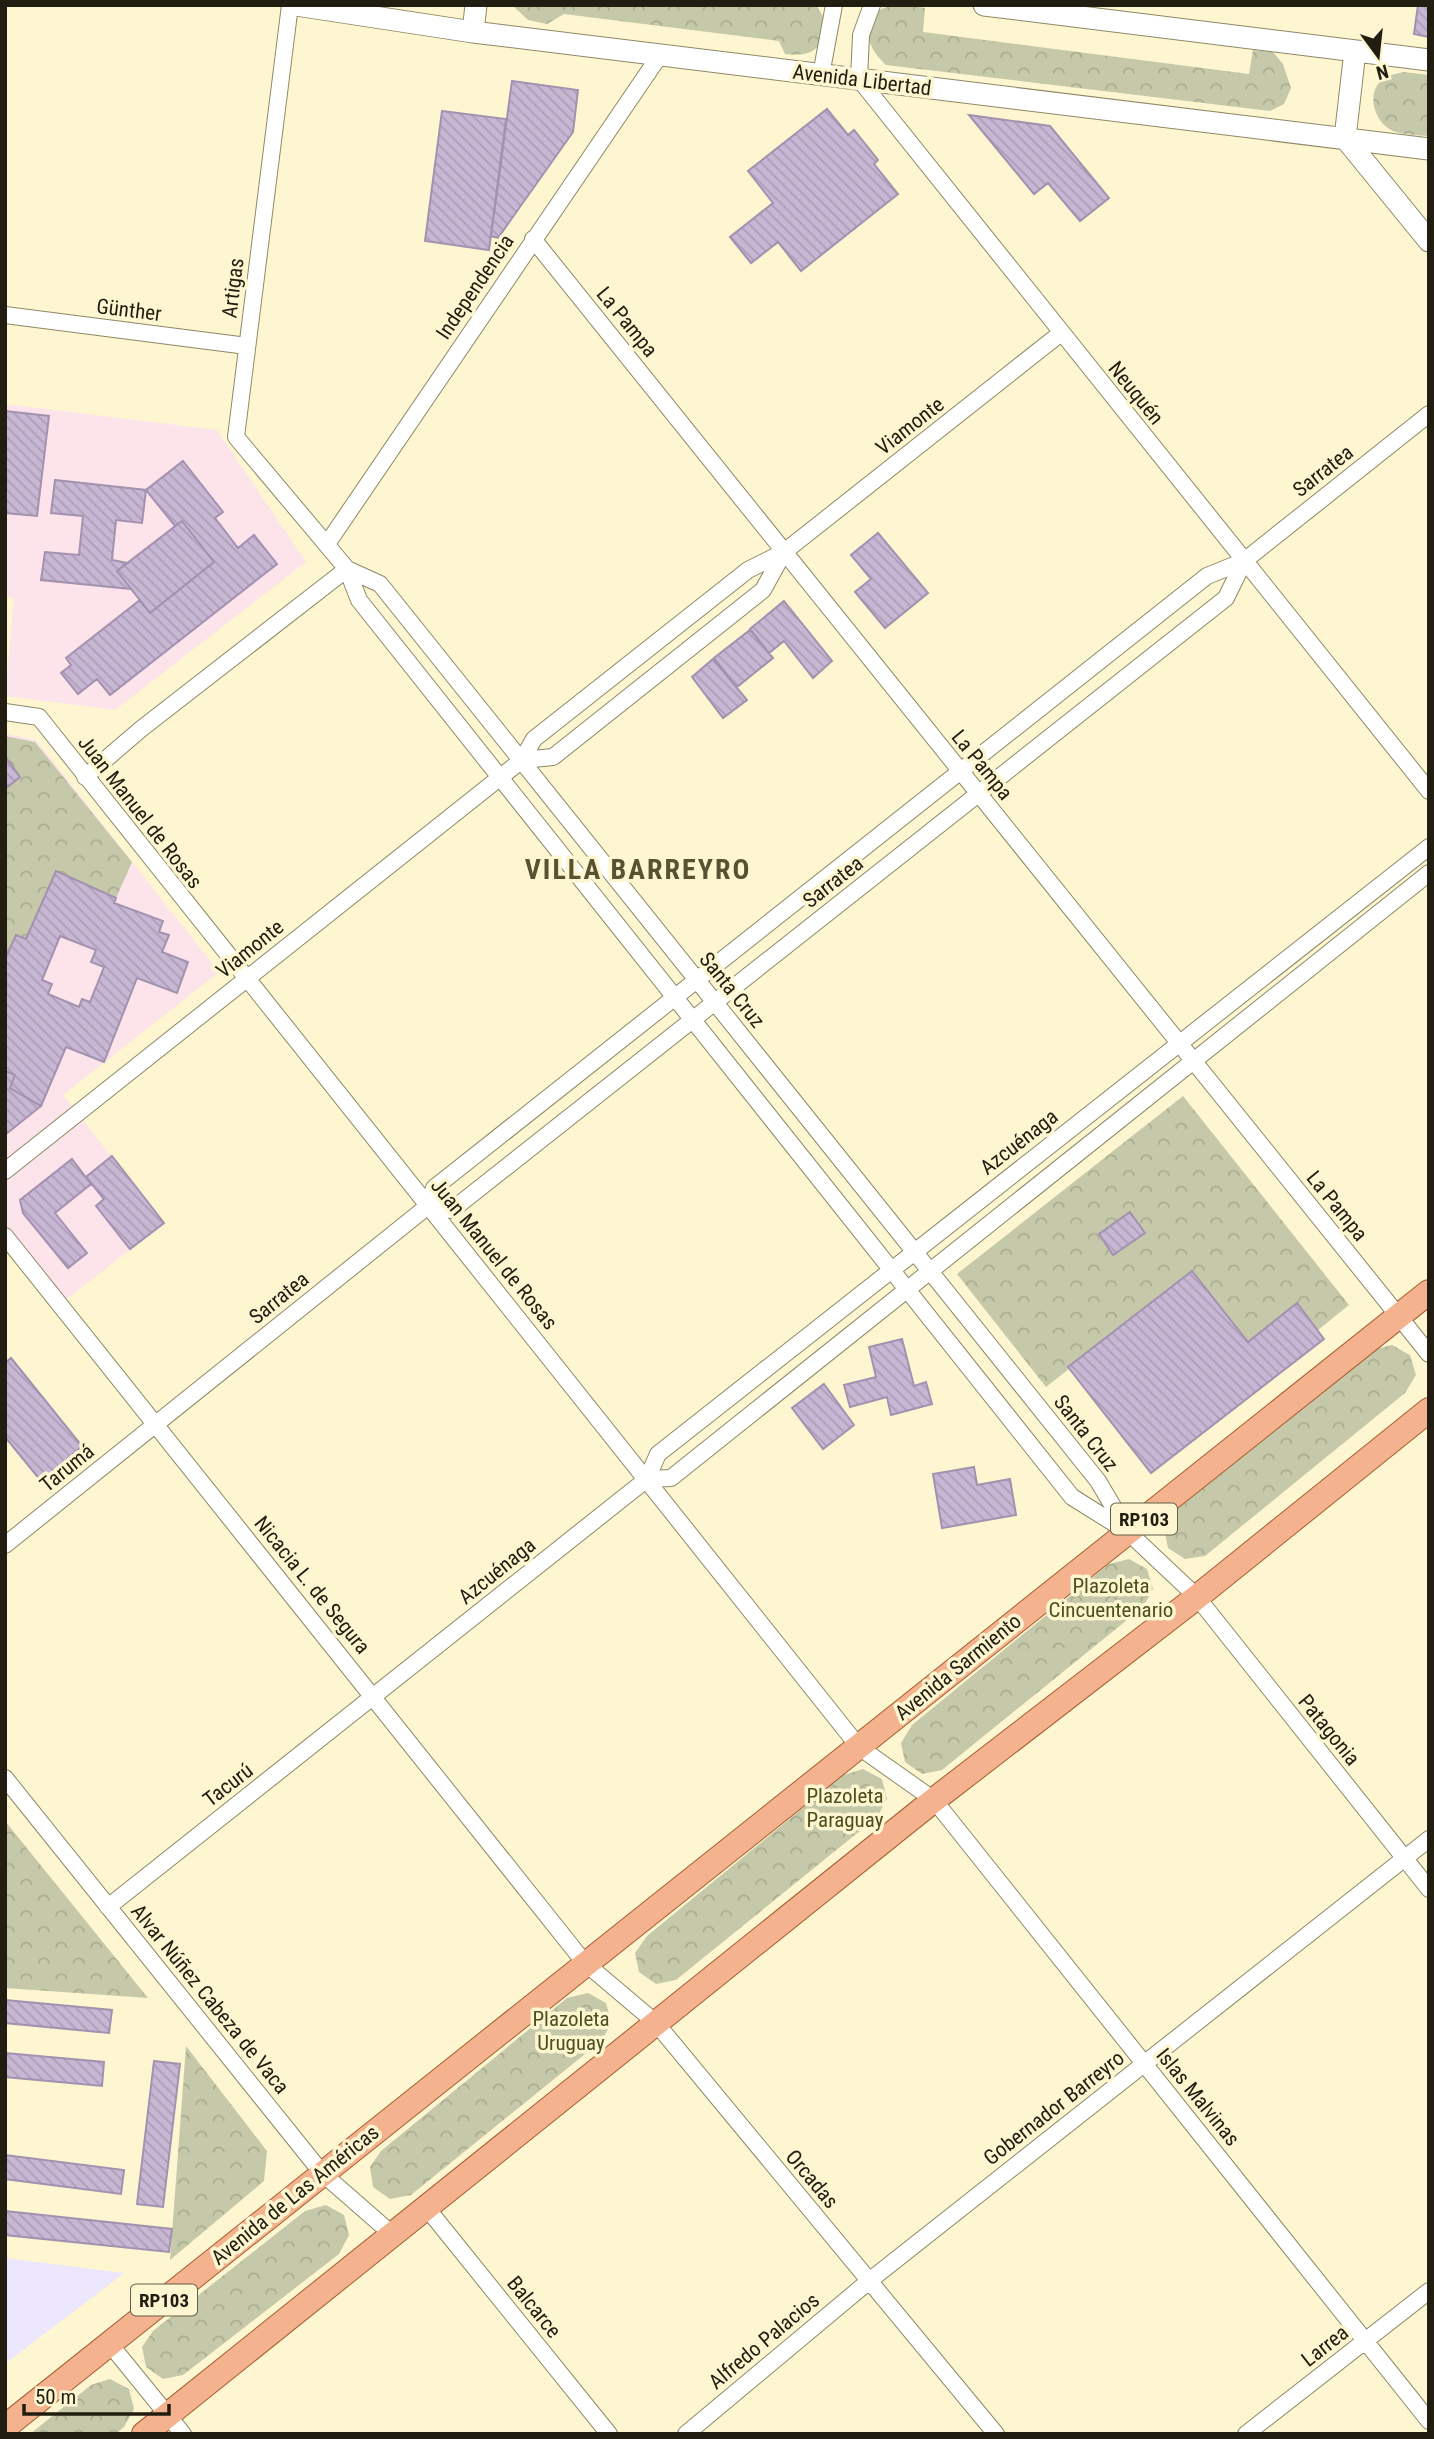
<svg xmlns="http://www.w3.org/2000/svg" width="1434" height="2439" viewBox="0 0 1434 2439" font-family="'Roboto Condensed',sans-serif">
  <defs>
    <pattern id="park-crowns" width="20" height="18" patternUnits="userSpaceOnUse" patternTransform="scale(1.75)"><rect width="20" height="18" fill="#c6c9a9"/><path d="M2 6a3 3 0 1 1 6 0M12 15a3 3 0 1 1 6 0" fill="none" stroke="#aaac90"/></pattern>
    <pattern id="building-back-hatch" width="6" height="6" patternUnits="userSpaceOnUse" patternTransform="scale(1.75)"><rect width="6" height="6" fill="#c8b7d4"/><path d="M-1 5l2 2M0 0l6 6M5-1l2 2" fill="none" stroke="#ac9db5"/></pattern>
  </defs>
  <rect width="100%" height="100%" fill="#fdf6d0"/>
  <!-- commercial -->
  <path fill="#ece7fd" d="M5 2258 124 2273 5 2364Z"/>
  <!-- education -->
  <path fill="#fde3ea" d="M5 404 217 430 306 562 115 710 5 696 14 598 5 597Z
    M5 734 36 740 219 972 63 1095 164 1223 63 1302 5 1231Z"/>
  <!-- park -->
  <path fill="url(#park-crowns)" d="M512 5H816L827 23C822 50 812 57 785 54L779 41 564 14 547 24 528 20Z
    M903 5 925 8 923 32 1249 74 1253 50 1273 52 1283 64 1291 88 1284 104 1270 111 886 65C858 40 860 5 903 5Z
    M1404 72 1429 75V136C1418 135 1406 135 1396 132 1377 127 1366 98 1379 83 1386 75 1395 74 1404 72Z
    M5 736 35 742 132 862 116 898 56 872 26 939 16 935 5 959Z
    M1183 1096 1349 1305 1318 1330 1297 1304 1248 1342 1192 1272 1046 1387 957 1274Z
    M1392 1345 1410 1355 1416 1375 1405 1393 1205 1556 1185 1559 1168 1548 1164 1528 1175 1511 1372 1350Z
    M1129 1559 1147 1569 1153 1589 1143 1607 942 1770 922 1774 905 1762 901 1743 912 1725 1109 1564Z
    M863 1769 882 1779 887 1799 877 1817 676 1980 656 1984 639 1972 635 1953 647 1936 843 1775Z
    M5 1821 148 1998 5 1988Z
    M588 1993 606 2003 612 2023 601 2041 411 2195 390 2199 373 2187 370 2167 381 2151 567 1998Z
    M186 2046 267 2151 264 2181 170 2260Z
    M326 2205 344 2215 349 2235 339 2254 183 2375 163 2379 146 2367 142 2347 153 2331 305 2211Z
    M110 2379 129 2389 134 2409 124 2427 116 2434H30L91 2385Z"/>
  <!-- building -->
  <path fill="url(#building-back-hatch)" stroke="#a391b0" stroke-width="2" fill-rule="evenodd" d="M1418 5H1429V37L1414 34Z
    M512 81 578 90 573 132 498 238 491 236Z
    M827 109 848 135 854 130 878 160 874 164 898 194 801 271 778 242 751 263 730 237 773 203 748 171Z
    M442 111 506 119 489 250 425 241Z
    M969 115 1050 126 1109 198 1080 221 1048 183 1034 194Z
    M5 411 49 416 37 516 5 513Z
    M183 461 223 512 215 518 238 548 254 535 277 564 110 695 97 679 78 694 61 673 71 665 66 658 140 600 150 613 214 562 182 521 175 526 146 490Z
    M55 480 146 490 142 523 116 520 112 560 128 563 117 571 131 589 41 580 45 552 79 555 83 516 51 513Z
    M182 521 214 562 150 613 117 571Z
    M878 533 928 593 885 628 855 592 871 579 851 555Z
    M784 601 832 661 813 678 784 641 769 653 750 629Z
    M750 630 773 658 737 687 714 658Z
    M713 659 747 700 723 718 692 677Z
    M7 759 20 777 5 789V761Z
    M56 871 116 898 114 903 163 921 159 932 169 935 162 952 188 962 177 993 137 978 104 1062 66 1047 41 1106 10 1088 15 1075 5 1071V959L16 935 26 939ZM60 936 96 950 91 962 104 967 90 1002 82 999 79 1007 48 994 52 984 42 980Z
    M5 1071 15 1075 10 1088 41 1106 5 1135Z
    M112 1156 164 1223 130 1249 96 1206 104 1199 86 1177Z
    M72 1159 91 1184 55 1213 87 1253 68 1268 23 1213 20 1200Z
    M1130 1212 1145 1233 1113 1255 1099 1234Z
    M1192 1271 1248 1342 1297 1303 1324 1339 1151 1473 1068 1367Z
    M902 1339 914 1386 926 1382 932 1404 891 1415 887 1397 850 1407 844 1385 876 1377 869 1347Z
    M11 1358 82 1446 41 1481 5 1437V1363Z
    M824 1384 854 1425 823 1449 792 1408Z
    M974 1467 977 1485 1010 1479 1016 1515 942 1528 933 1474Z
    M5 2000 112 2010 109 2033 5 2023Z
    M5 2053 104 2062 102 2086 5 2077Z
    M154 2061 180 2064 163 2207 137 2204Z
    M5 2155 124 2170 121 2194 5 2179Z
    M5 2211 172 2229 169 2252 5 2235Z"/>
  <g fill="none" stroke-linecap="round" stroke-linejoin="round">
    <defs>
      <path id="street" d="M290 5 236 437 347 569 359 600 1072 1497 1128 1532 1197 1597 1429 1889
        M872 5 861 35 859 79 1429 791
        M821 75 834 5
        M533 239 1429 1354
        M5 315 247 346
        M327 544 660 55
        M347 569 380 584 1098 1481 1127 1530
        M5 712 39 717 859 1747 934 1800 1429 2421
        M522 760 553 757 763 590 784 552
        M85 777 141 729 347 569
        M5 1171 522 760 534 739 748 570 784 552 1061 333
        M428 1206 452 1210 1226 598 1244 561
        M5 1236 584 1962 656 2023 996 2434
        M647 1479 671 1478 1429 873
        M5 1545 428 1206 434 1188 1207 576 1244 561 1429 414
        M5 1778 322 2173 393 2235
        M108 1907 647 1479 658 1454 1429 847
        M426 2207 609 2434
        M109 2343 183 2434
        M686 2434 869 2281 1429 1839
        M1246 2434 1429 2291"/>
      <path id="secondary" d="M296 5 473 32 1429 149
        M984 5 1429 60
        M473 32 476 5
        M1355 51 1345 138 1429 241"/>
      <path id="primary" d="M5 2427 1429 1292
        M144 2434 934 1800 1197 1597 1429 1410"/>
    </defs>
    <!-- street casing -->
    <use href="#street" stroke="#8e8866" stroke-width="18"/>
    <!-- secondary casing -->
    <use href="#secondary" stroke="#8e8866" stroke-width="23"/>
    <!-- primary casing -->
    <use href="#primary" stroke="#a65e32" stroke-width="26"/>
    <!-- street -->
    <use href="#street" stroke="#fff" stroke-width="16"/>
    <!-- secondary -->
    <use href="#secondary" stroke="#fff" stroke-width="21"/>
    <!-- primary -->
    <use href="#primary" stroke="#f4b38e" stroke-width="24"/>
  </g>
  <g text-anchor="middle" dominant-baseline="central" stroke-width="7" stroke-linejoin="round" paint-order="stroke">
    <!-- shield labels -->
    <g fill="#fdf6d0" stroke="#635f4a" stroke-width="2">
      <rect x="1111" y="1503.5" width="66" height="31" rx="5"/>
      <rect x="131" y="2284.5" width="66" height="31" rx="5"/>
    </g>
    <g font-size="19" font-weight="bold" fill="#211e11">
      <text x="1144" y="1519">RP103</text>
      <text x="164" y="2300">RP103</text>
    </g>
    <!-- street labels -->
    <g font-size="21" fill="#211e11" stroke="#fdf6d0">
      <text transform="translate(862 80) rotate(7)">Avenida Libertad</text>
      <text transform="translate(475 287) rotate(-56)">Independencia</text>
      <text transform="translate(233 288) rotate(-83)">Artigas</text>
      <text transform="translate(129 310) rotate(7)">Günther</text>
      <text transform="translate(627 322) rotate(51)">La Pampa</text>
      <text transform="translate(1136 393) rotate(51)">Neuquén</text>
      <text transform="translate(910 426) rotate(-38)">Viamonte</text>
      <text transform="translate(1323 471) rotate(-38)">Sarratea</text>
      <text transform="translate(982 765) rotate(51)">La Pampa</text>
      <text transform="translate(140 812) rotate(52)">Juan Manuel de Rosas</text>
      <text transform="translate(833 882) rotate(-38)">Sarratea</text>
      <text transform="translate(250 949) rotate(-39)">Viamonte</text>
      <text transform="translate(732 990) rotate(51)">Santa Cruz</text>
      <text transform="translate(1019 1142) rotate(-38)">Azcuénaga</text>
      <text transform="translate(1337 1206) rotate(51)">La Pampa</text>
      <text transform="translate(494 1254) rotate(51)">Juan Manuel de Rosas</text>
      <text transform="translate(279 1298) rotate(-39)">Sarratea</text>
      <text transform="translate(1086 1433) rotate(52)">Santa Cruz</text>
      <text transform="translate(67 1468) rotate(-39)">Tarumá</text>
      <text transform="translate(497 1571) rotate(-39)">Azcuénaga</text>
      <text transform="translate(312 1585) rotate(51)">Nicacia L. de Segura</text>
      <text transform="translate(958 1667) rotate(-39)">Avenida Sarmiento</text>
      <text transform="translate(1329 1730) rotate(51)">Patagonia</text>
      <text transform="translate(228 1785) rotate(-38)">Tacurú</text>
      <text transform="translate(210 1999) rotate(51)">Alvar Núñez Cabeza de Vaca</text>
      <text transform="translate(1198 2097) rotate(51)">Islas Malvinas</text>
      <text transform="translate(1054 2108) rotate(-38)">Gobernador Barreyro</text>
      <text transform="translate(812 2179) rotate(50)">Orcadas</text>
      <text transform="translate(295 2195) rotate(-39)">Avenida de Las Américas</text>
      <text transform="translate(534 2307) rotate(51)">Balcarce</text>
      <text transform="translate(764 2341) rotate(-40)">Alfredo Palacios</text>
      <text transform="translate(1325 2346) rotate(-38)">Larrea</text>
    </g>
    <!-- park labels -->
    <g font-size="21" fill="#4d501a" stroke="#fdf6d0">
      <text x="1111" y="1586">Plazoleta<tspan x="1111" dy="24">Cincuentenario</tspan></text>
      <text x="845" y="1796">Plazoleta<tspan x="845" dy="24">Paraguay</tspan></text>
      <text x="571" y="2019">Plazoleta<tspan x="571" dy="24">Uruguay</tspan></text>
    </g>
    <!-- district labels -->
    <g font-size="28" font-weight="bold" letter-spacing="2" fill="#585232" stroke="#fdf6d0">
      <text x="638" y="869">VILLA BARREYRO</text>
    </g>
  </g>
  <!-- border -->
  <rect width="1434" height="2439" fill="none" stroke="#211e11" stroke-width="14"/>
  <!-- north arrow -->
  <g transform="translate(1378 56) rotate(165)" stroke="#fdf6d0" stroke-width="5" paint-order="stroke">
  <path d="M0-5L12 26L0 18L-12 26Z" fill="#211e11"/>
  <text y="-10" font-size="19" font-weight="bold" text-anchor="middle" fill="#211e11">N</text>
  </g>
  <!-- scale -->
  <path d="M24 2404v10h145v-10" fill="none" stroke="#211e11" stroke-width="3.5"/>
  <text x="35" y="2404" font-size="21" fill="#211e11" stroke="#fdf6d0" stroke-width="5" paint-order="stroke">50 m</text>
</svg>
